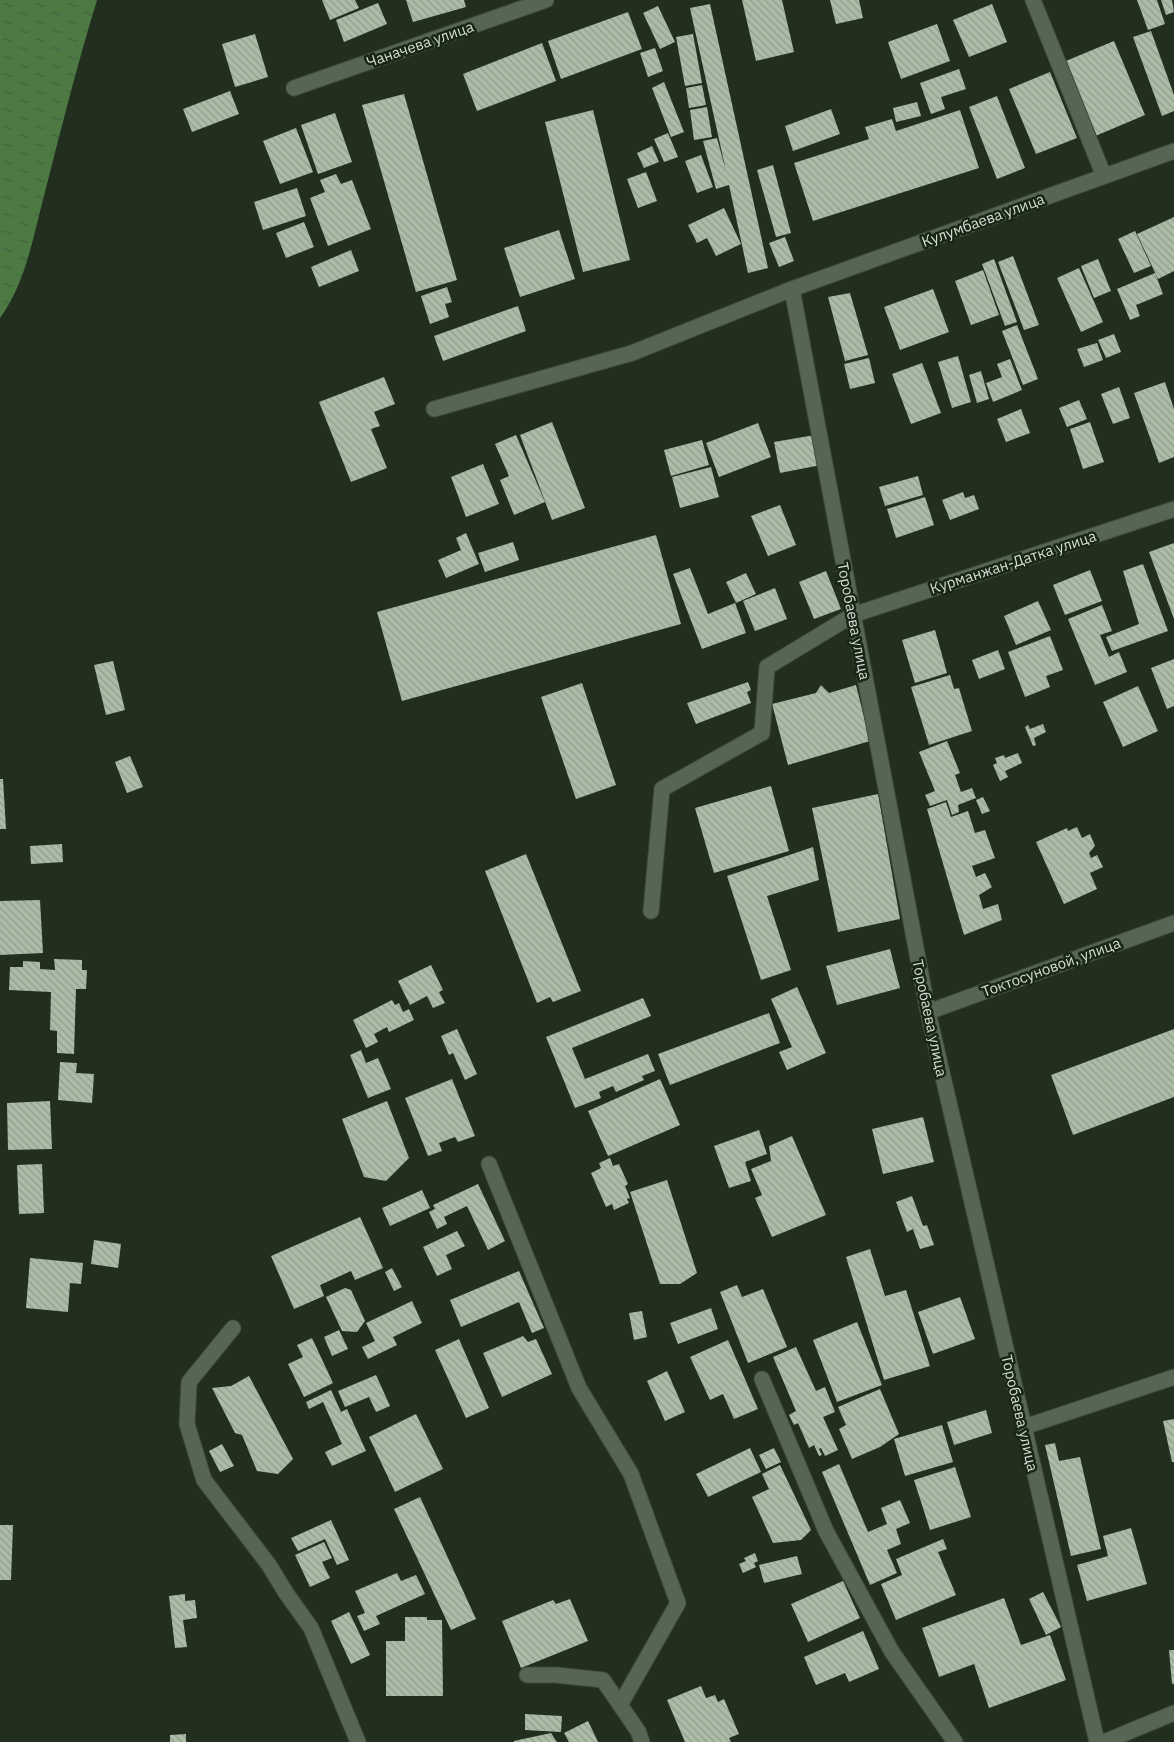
<svg xmlns="http://www.w3.org/2000/svg" width="1174" height="1742" viewBox="0 0 1174 1742" font-family="'IBM Plex Sans',sans-serif">
  <defs>
    <pattern id="water-ripples" width="26" height="14" patternUnits="userSpaceOnUse" patternTransform="scale(1.25)"><rect width="26" height="14" fill="#4d7943"/><path d="M2 4q2-2 4 0t4 0M15 11q2-2 4 0t4 0" fill="none" stroke="#476141"/></pattern>
    <pattern id="building-back-hatch" width="6" height="6" patternUnits="userSpaceOnUse" patternTransform="scale(1.25)"><rect width="6" height="6" fill="#abbca7"/><path d="M-1 5l2 2M0 0l6 6M5-1l2 2" fill="none" stroke="#909e8d"/></pattern>
  </defs>
  <rect width="100%" height="100%" fill="#222f1f"/>
  <!-- water -->
  <path fill="url(#water-ripples)" d="M0 0H97C78 62 62 125 46 188 34 232 27 281 0 318Z"/>
  <!-- building -->
  <path fill="url(#building-back-hatch)" d="M322 0H355L359 8 330 20Z
    M406 0H464L466 7 413 22Z
    M742 0H782L794 52 756 61Z
    M830 0H859L863 18 836 24Z
    M1137 0H1157L1165 24 1148 30Z
    M1161 0H1172L1174 12 1166 15Z
    M378 3 387 24 344 42 336 20Z
    M710 4 768 268 748 273 729 185 716 189 703 141 717 138 726 171 690 8Z
    M992 4 1007 42 969 57 953 20Z
    M658 6 675 42 660 49 643 13Z
    M628 12 642 49 561 79 548 41Z
    M937 24 950 61 901 79 888 42Z
    M1151 31 1174 95V111L1162 116 1133 37Z
    M255 34 268 77 235 87 222 44Z
    M693 34 702 83 685 86 676 37Z
    M1114 41 1145 115 1093 137 1061 63Z
    M542 43 556 81 477 111 463 74Z
    M655 48 663 71 648 77 640 53Z
    M959 69 966 89 941 97 945 109 931 114 920 83Z
    M1050 72 1077 138 1036 154 1009 89Z
    M664 82 684 132 671 137 652 88Z
    M702 85 706 105 689 108 686 88Z
    M230 91 239 114 192 132 183 109Z
    M404 94 457 280 416 292 362 105Z
    M997 96 1025 168 997 179 969 107Z
    M917 102 921 116 896 122 893 108Z
    M707 107 712 137 694 140 690 110Z
    M831 109 840 134 793 151 785 126Z
    M593 110 630 260 583 272 545 122Z
    M960 110 979 168 813 221 794 163 869 139 865 127 892 119 896 131Z
    M335 113 352 162 318 174 301 125Z
    M296 128 313 172 280 184 263 141Z
    M668 133 678 157 664 162 654 139Z
    M652 146 659 162 644 168 637 153Z
    M701 155 713 187 697 193 685 161Z
    M773 165 791 233 776 237 757 170Z
    M646 172 657 201 638 208 627 179Z
    M336 174 341 184 352 180 371 229 328 246 310 198 325 192 320 180Z
    M297 188 306 216 263 230 254 202Z
    M724 208 741 244 716 256 707 238 697 243 688 225Z
    M1174 217V271L1158 279 1137 234Z
    M304 222 314 247 286 258 276 233Z
    M559 230 575 279 520 297 504 248Z
    M1135 231 1151 266 1134 273 1118 239Z
    M785 237 794 261 779 267 769 243Z
    M351 250 359 271 319 287 311 267Z
    M1013 256 1039 325 1024 330 998 262Z
    M994 259 1017 322 1005 326 982 264Z
    M1098 259 1111 291 1094 298 1081 266Z
    M1079 268 1103 322 1081 332 1057 278Z
    M983 270 999 315 971 325 955 281Z
    M1155 273 1163 294 1136 305 1140 316 1130 320 1117 289Z
    M447 287 452 302 445 304 449 317 430 324 421 296Z
    M933 289 949 332 900 350 884 307Z
    M850 293 868 355 845 361 828 297Z
    M518 306 526 331 443 361 434 336Z
    M1017 325 1038 379 1023 385 1002 331Z
    M1114 334 1121 352 1106 358 1098 340Z
    M1097 343 1103 360 1084 367 1077 349Z
    M958 356 971 402 952 408 938 362Z
    M869 358 875 383 850 389 844 364Z
    M1010 359 1022 390 993 402 986 383 1002 377 997 364Z
    M922 363 941 413 911 424 892 374Z
    M981 371 989 399 977 403 969 375Z
    M384 377 395 404 374 412 380 426 371 429 387 468 351 482 319 402Z
    M1165 382 1174 409V457L1159 463 1134 393Z
    M1119 387 1130 418 1113 424 1101 394Z
    M1079 400 1087 419 1067 427 1059 408Z
    M1021 409 1030 433 1006 442 997 419Z
    M552 422 585 508 552 520 520 435Z
    M1090 422 1104 462 1083 469 1070 429Z
    M758 423 771 457 719 477 706 443Z
    M516 435 545 502 514 515 500 480 509 476 495 444Z
    M815 435 821 465 780 473 774 442Z
    M702 440 709 465 671 476 664 450Z
    M483 464 499 504 466 517 451 477Z
    M711 467 719 497 680 508 672 477Z
    M918 476 923 495 885 506 879 487Z
    M963 492 965 498 974 495 979 509 950 520 942 500Z
    M925 497 934 525 896 538 887 509Z
    M780 505 796 545 768 556 751 516Z
    M466 533 479 564 446 578 438 560 461 550 456 538Z
    M656 535 681 624 402 701 377 612Z
    M513 542 519 560 485 572 478 553Z
    M1174 543V619L1149 552Z
    M1143 564 1168 631 1112 651 1106 637 1139 624 1123 571Z
    M690 568 708 614 735 603 746 633 702 649 673 574Z
    M1090 570 1102 601 1065 615 1053 585Z
    M826 571 841 609 814 619 799 582Z
    M746 573 756 594 736 603 726 582Z
    M775 588 787 619 755 631 743 601Z
    M1038 601 1051 630 1016 645 1004 616Z
    M1102 605 1112 631 1100 635 1109 657 1119 652 1127 672 1095 685 1068 619Z
    M935 630 947 673 915 683 902 640Z
    M1050 636 1063 670 1046 676 1050 687 1025 697 1008 652Z
    M998 650 1005 669 979 679 972 660Z
    M1174 659V706L1167 709 1151 668Z
    M113 661 125 710 106 715 94 665Z
    M950 675 954 689 959 688 972 731 929 745 911 687Z
    M748 682 751 690 747 692 751 703 696 724 687 703Z
    M582 683 616 785 576 799 541 697Z
    M821 685 829 693 856 685 870 741 788 765 772 704 816 693Z
    M1138 686 1158 731 1123 747 1103 702Z
    M1043 724 1046 732 1034 738 1036 745 1033 746 1025 727 1028 725 1030 729Z
    M947 741 960 773 955 775 961 792 972 788 976 798 958 805 959 812 952 815 947 800 930 806 925 795 935 791 919 752Z
    M1018 753 1022 763 1005 771 1008 777 1000 781 993 765 997 763 995 758 1004 755 1005 758Z
    M130 756 143 787 127 793 115 762Z
    M0 779H3L6 829H0Z
    M771 786 789 851 714 873 695 808Z
    M878 794 900 919 838 932 812 808Z
    M983 797 990 811 982 814 976 800Z
    M946 802 951 817 968 811 975 833 985 830 995 858 972 866 976 877 985 873 992 887 979 895 983 909 998 904 1002 920 964 935 927 809Z
    M1077 827 1082 838 1090 834 1095 846 1089 853 1091 858 1097 855 1103 867 1090 873 1097 889 1064 904 1036 842 1067 828 1068 831Z
    M62 844 63 862 31 864 30 846Z
    M813 847 819 880 767 896 791 970 761 980 727 876Z
    M526 854 581 991 553 1002 550 997 537 1003 485 871Z
    M40 900 43 953 0 955V901Z
    M890 949 900 988 837 1005 826 966Z
    M54 959 82 960V970H87L86 989H76L74 1054 57 1053V1031L50 1030 51 992 9 990 10 967H23V961L40 962V969L55 970Z
    M431 965 443 990 439 992 445 1003 433 1008 427 996 410 1005 398 981Z
    M797 987 826 1053 787 1070 779 1052 792 1047 771 999Z
    M643 998 651 1016 572 1048 585 1079 648 1054 655 1071 642 1076 644 1080 616 1092 613 1086 599 1092 601 1098 575 1108 546 1037Z
    M392 1000 395 1005 399 1003 403 1012 409 1009 414 1020 389 1032 387 1027 374 1034 378 1042 366 1048 353 1020Z
    M769 1013 780 1043 670 1085 658 1054Z
    M457 1029 477 1074 465 1080 453 1053 449 1055 441 1036Z
    M1174 1029V1097L1073 1135 1051 1075Z
    M361 1050 366 1063 378 1058 391 1089 368 1098 350 1055Z
    M60 1062 77 1063 76 1073 94 1074 92 1103 58 1100Z
    M452 1079 475 1136 458 1142 455 1137 439 1143 442 1151 428 1156 405 1098Z
    M660 1079 680 1125 608 1156 588 1111Z
    M50 1101 52 1149 8 1150 7 1103Z
    M387 1101 409 1158 386 1181 364 1177 342 1119Z
    M923 1117 934 1162 883 1174 872 1129Z
    M759 1130 767 1154 745 1162 751 1181 729 1188 714 1146Z
    M792 1136 826 1215 772 1237 755 1198 762 1195 751 1169 771 1161 769 1146Z
    M610 1158 613 1166 619 1164 628 1184 625 1186 630 1198 627 1199 629 1203 614 1210 612 1204 606 1207 591 1173 601 1168 599 1163Z
    M42 1164 44 1213 19 1214 17 1165Z
    M667 1180 697 1273 680 1284H660L630 1192Z
    M478 1184 505 1241 488 1250 467 1206 444 1217 447 1224 437 1229 429 1212 435 1209 433 1205Z
    M422 1190 430 1208 390 1226 382 1208Z
    M912 1196 923 1226 927 1225 934 1245 920 1249 913 1229 907 1232 896 1202Z
    M360 1217 383 1268 355 1280 351 1271 320 1285 324 1296 294 1309 271 1256Z
    M457 1231 465 1246 446 1255 452 1269 437 1276 423 1247Z
    M94 1240 121 1244 118 1268 91 1264Z
    M870 1249 885 1296 906 1290 930 1366 884 1380 846 1257Z
    M30 1258 83 1263 81 1284 70 1283 68 1312 26 1308Z
    M392 1268 402 1287 394 1291 385 1272Z
    M519 1271 544 1328 532 1333 519 1302 461 1327 450 1300Z
    M737 1285 742 1297 763 1289 787 1347 748 1363 720 1292Z
    M345 1288 351 1290 365 1321 357 1332 342 1331 326 1297Z
    M960 1297 975 1339 933 1354 918 1312Z
    M412 1301 422 1323 393 1337 397 1345 368 1359 362 1347 375 1341 366 1323Z
    M711 1308 718 1329 678 1344 670 1323Z
    M642 1311 647 1337 634 1340 629 1313Z
    M857 1322 882 1385 837 1402 813 1340Z
    M339 1330 348 1349 332 1356 324 1337Z
    M523 1336 528 1342 536 1339 552 1374 502 1397 483 1353Z
    M312 1338 333 1383 304 1397 288 1364 303 1357 297 1345Z
    M459 1339 489 1408 466 1418 435 1350Z
    M728 1340 758 1409 734 1419 723 1394 710 1400 690 1357Z
    M796 1347 816 1391 825 1387 835 1412 823 1417 838 1450 825 1456 821 1448 819 1449 822 1455 819 1456 814 1445 809 1448 798 1423 794 1425 789 1415 796 1411 773 1357Z
    M667 1371 685 1412 665 1421 647 1381Z
    M376 1375 390 1406 376 1412 369 1397 345 1407 338 1391Z
    M249 1376 293 1459 278 1474 257 1471 242 1435 235 1433 212 1388 231 1386Z
    M880 1389 899 1434 880 1447 852 1459 839 1429 846 1425 838 1407Z
    M331 1390 341 1412 347 1409 366 1451 332 1466 325 1452 342 1444 323 1402 309 1409 306 1402Z
    M986 1410 992 1433 954 1445 947 1422Z
    M416 1414 443 1469 395 1492 369 1437Z
    M1174 1419V1462H1172L1163 1421Z
    M942 1425 953 1462 905 1476 894 1439Z
    M1055 1443 1059 1461 1080 1457 1101 1549 1071 1556 1045 1445Z
    M222 1444 234 1466 220 1472 209 1451Z
    M750 1448 761 1472 708 1497 696 1474Z
    M774 1448 781 1462 766 1469 759 1455Z
    M839 1464 868 1532 887 1524 881 1508 900 1500 910 1523 896 1529 901 1544 887 1550 897 1573 870 1585 822 1472Z
    M780 1465 811 1530 801 1540 773 1543 752 1497 769 1489 762 1474Z
    M955 1467 971 1517 930 1530 914 1480Z
    M420 1497 476 1619 451 1630 394 1509Z
    M331 1520 349 1560 337 1565 325 1539 298 1551 291 1538Z
    M0 1525H13L11 1580H0Z
    M1131 1528 1147 1584 1087 1601 1077 1565 1108 1556 1103 1536Z
    M943 1539 947 1549 938 1552 956 1595 896 1620 881 1584 902 1575 896 1559Z
    M324 1542 332 1558 322 1562 330 1578 310 1587 295 1555Z
    M755 1553 758 1561 754 1563 756 1567 743 1573 739 1564 746 1561 744 1558Z
    M797 1556 802 1574 764 1583 759 1565Z
    M397 1573 401 1581 416 1575 425 1594 376 1616 380 1624 364 1631 357 1616 365 1613 355 1591Z
    M843 1581 860 1618 808 1642 791 1604Z
    M1043 1592 1061 1627 1046 1635 1029 1599Z
    M185 1594V1601L195 1600 197 1618 183 1620 187 1647 175 1648 169 1596Z
    M1004 1598 1021 1645 1050 1635 1066 1680 989 1708 974 1664 939 1677 922 1628Z
    M570 1599 588 1641 521 1668 502 1621 553 1600 556 1604Z
    M349 1612 370 1655 351 1664 331 1621Z
    M405 1617H427V1620H442L443 1696H386V1641H405Z
    M863 1631 879 1669 849 1682 845 1673 816 1685 804 1657Z
    M1169 1650H1174V1684H1172Z
    M701 1686 706 1698 715 1695 718 1702 724 1699 739 1734 729 1738 731 1742H685L667 1700Z
    M525 1714 562 1716 561 1732 525 1730Z
    M588 1721 598 1742H569L564 1733Z
    M551 1733 557 1742H514V1741Z
    M186 1734V1742H170V1735Z"/>
  <g fill="none" stroke-linecap="round" stroke-linejoin="round">
    <defs>
      <path id="minor" d="M1033 0 1104 176
        M294 88 546 0
        M792 289 928 1012 1097 1742
        M434 409 632 353 792 289 1174 151
        M651 911 662 789 762 733 767 667 853 615 1174 509
        M928 1012 1174 923
        M489 1164 579 1388 631 1474 678 1603 620 1705
        M233 1328 189 1382 187 1424 204 1480 269 1565 286 1593 311 1628 358 1742
        M762 1379 826 1531 892 1652 955 1742
        M1024 1427 1174 1377
        M527 1675H556L603 1680 638 1731 642 1742
        M1104 1742 1174 1713"/>
    </defs>
    <!-- minor casing -->
    <use href="#minor" stroke="#404b3d" stroke-width="17"/>
    <!-- minor -->
    <use href="#minor" stroke="#576653" stroke-width="15"/>
  </g>
  <g text-anchor="middle" dominant-baseline="central" stroke-width="5" stroke-linejoin="round" paint-order="stroke">
    <!-- street labels -->
    <g font-size="15" fill="#d5ded3" stroke="#182615">
      <text transform="translate(420 44) rotate(-19)">Чаначева улица</text>
      <text transform="translate(983 220) rotate(-20)">Кулумбаева улица</text>
      <text transform="translate(1013 562) rotate(-18)">Курманжан-Датка улица</text>
      <text transform="translate(854 621) rotate(79)">Торобаева улица</text>
      <text transform="translate(1051 967) rotate(-20)">Токтосуновой, улица</text>
      <text transform="translate(930 1018) rotate(78)">Торобаева улица</text>
      <text transform="translate(1020 1413) rotate(77)">Торобаева улица</text>
    </g>
  </g>
</svg>
